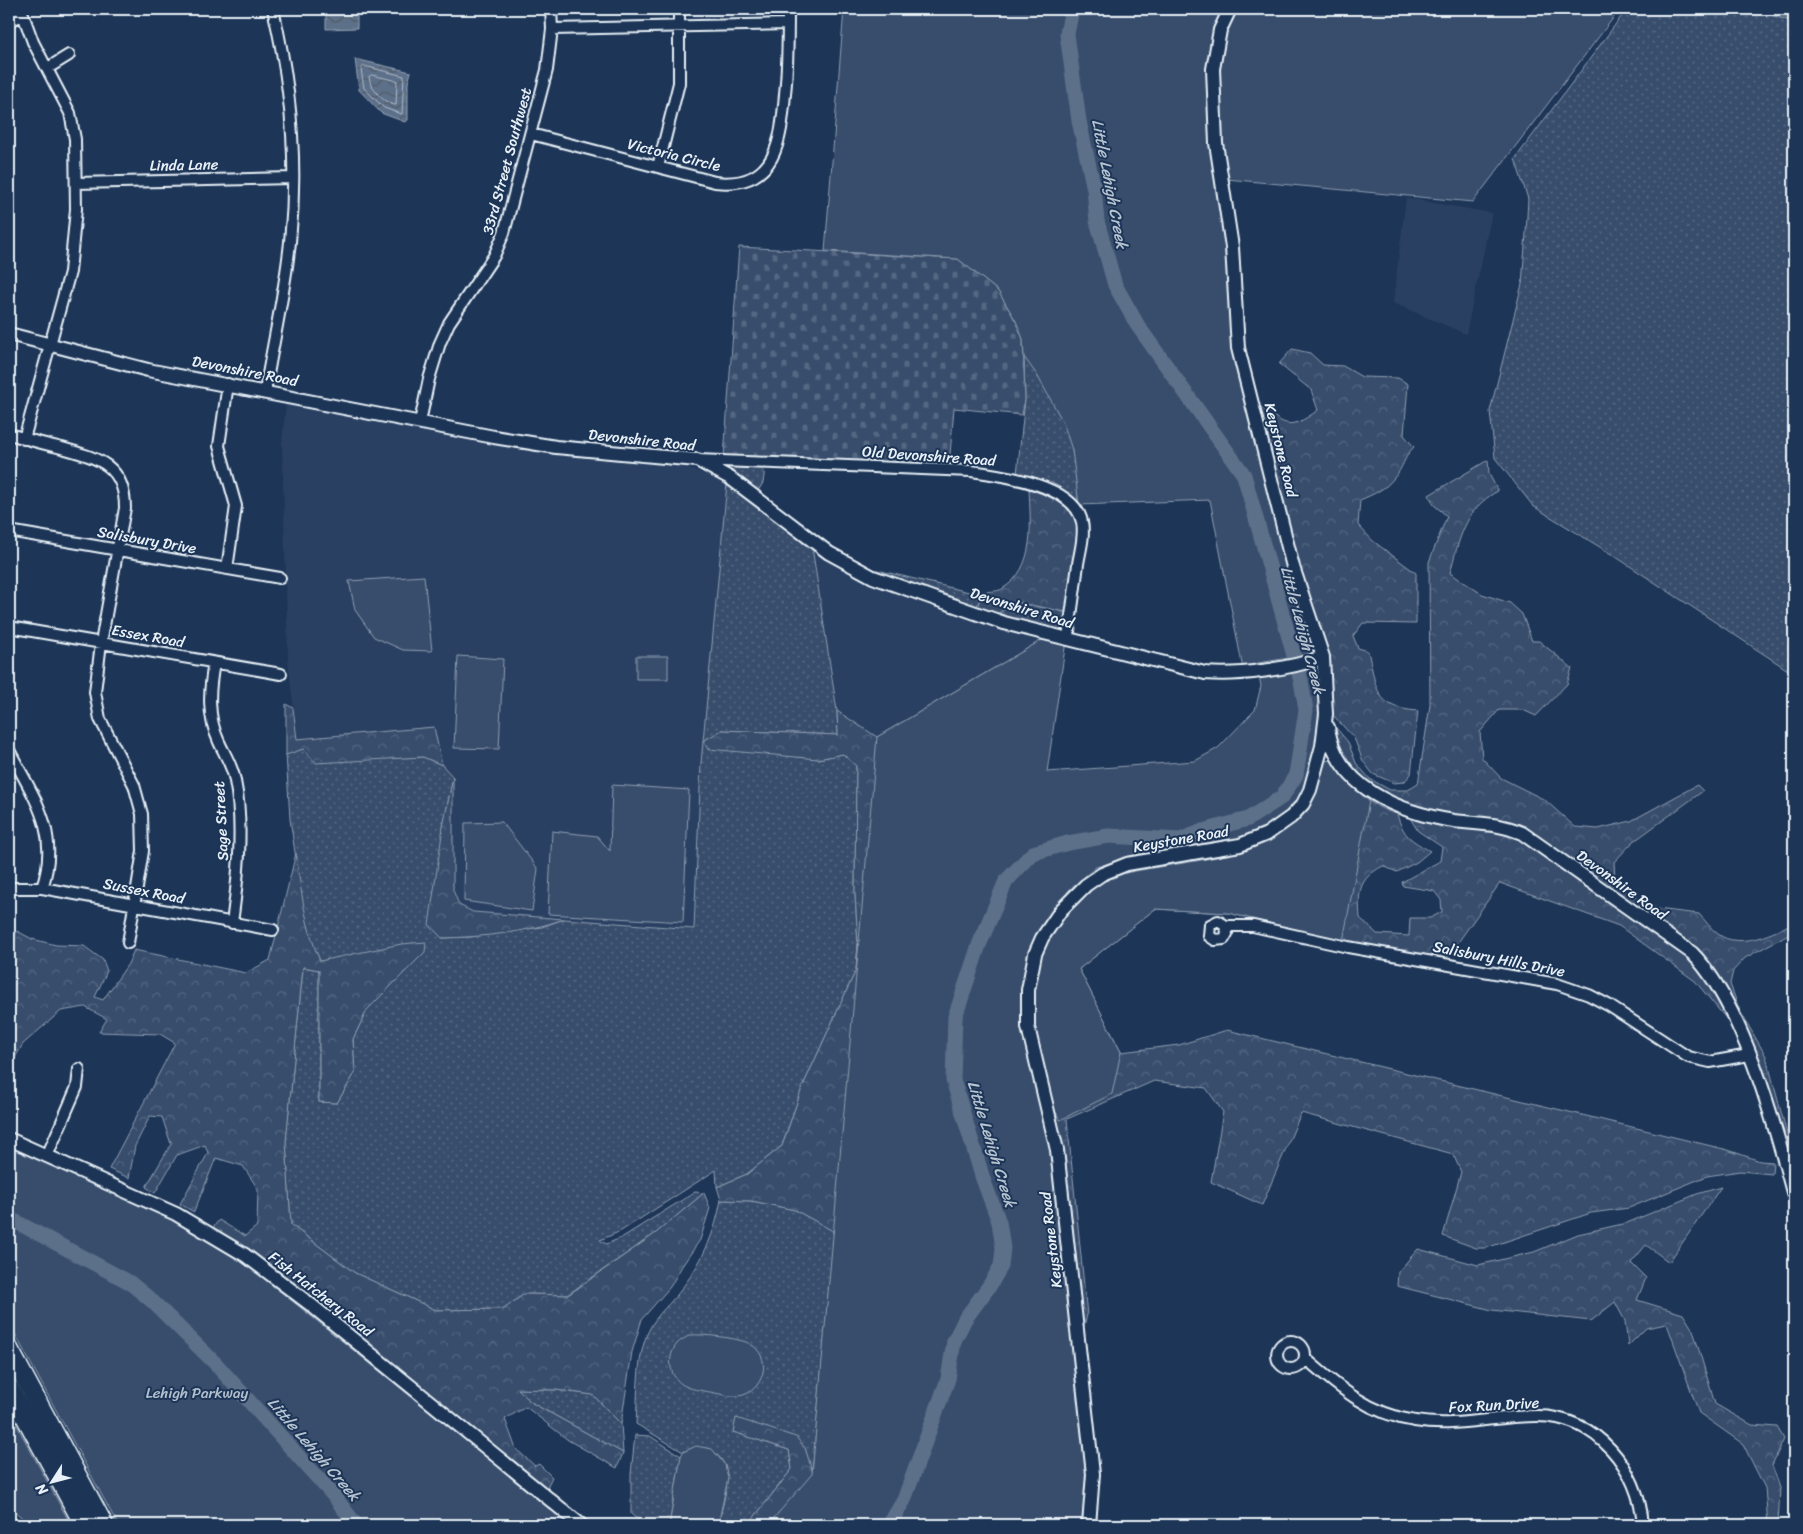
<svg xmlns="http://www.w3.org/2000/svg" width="1803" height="1534" viewBox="0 0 1803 1534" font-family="Sriracha,sans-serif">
  <defs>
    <pattern id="grass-dots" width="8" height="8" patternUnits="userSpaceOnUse" patternTransform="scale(1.25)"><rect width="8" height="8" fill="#374d6c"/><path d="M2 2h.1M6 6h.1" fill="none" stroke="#546782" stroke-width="1.8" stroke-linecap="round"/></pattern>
    <pattern id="forest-crowns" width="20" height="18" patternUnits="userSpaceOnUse" patternTransform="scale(1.25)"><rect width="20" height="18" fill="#374d6c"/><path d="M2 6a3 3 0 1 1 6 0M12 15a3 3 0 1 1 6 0" fill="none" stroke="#546782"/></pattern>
    <pattern id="cemetery-stones" width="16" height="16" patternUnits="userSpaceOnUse" patternTransform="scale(1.25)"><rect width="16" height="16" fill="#374d6c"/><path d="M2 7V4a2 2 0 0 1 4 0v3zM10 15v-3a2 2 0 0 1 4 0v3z" fill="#546782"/></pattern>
    <pattern id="water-waves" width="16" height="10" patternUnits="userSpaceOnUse" patternTransform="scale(1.25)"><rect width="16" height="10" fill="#5d7089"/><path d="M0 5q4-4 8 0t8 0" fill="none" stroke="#505a66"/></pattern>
  </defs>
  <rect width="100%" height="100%" fill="#1d3557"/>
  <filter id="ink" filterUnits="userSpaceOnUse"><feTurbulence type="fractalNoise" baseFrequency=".02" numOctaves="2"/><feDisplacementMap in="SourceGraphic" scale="10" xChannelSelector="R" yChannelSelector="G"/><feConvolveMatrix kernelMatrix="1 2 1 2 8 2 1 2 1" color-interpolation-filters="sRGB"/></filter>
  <g filter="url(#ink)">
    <!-- built -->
    <path fill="#2a4162" d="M1406 198 1492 213 1466 334 1393 303Z
      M286 403 540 452 661 461 714 476 727 483 701 763 694 929 473 912 459 905 452 887 453 777 442 765 434 728 297 739 288 659 282 443Z
      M812 547 838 567 882 586 1047 637 877 737 837 711Z"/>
    <!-- grass -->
    <path fill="url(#grass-dots)" stroke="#909fb2" d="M1627 9H1794V674L1616 557 1533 506 1495 458 1490 411 1522 284 1526 233 1528 199 1515 159Z
      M1024 357C1069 372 1074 464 1079 505L1017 474 1025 400Z
      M725 464 765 468 763 483 756 494 726 469Z
      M727 483 812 547 837 711 838 735 722 730 818 759 843 754 856 765 855 894 858 945 856 970 802 1088 782 1146 747 1174 717 1187 716 1170 621 1231 600 1240 606 1244 621 1238 695 1192 704 1193 656 1233 567 1295 524 1294 504 1309 436 1310 355 1273 291 1225 286 1141 303 967 319 970V1102L337 1103 355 1073 353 1039 367 1010 425 952 358 955 320 961 311 939 303 906 290 819 286 754 303 749 392 758 423 757 442 765 453 777 443 827 442 938 471 937 542 927 564 919 694 929 701 763Z
      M869 568 973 593 983 592 976 609 870 571Z
      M1015 602 1066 612V631L1059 633 994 616Z
      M721 1200 752 1201 795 1210 834 1231 812 1474 805 1448 733 1432 789 1450 792 1469 748 1525H718C721 1511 727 1493 727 1478 727 1454 704 1440 683 1452L636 1424C638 1395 636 1359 648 1332 656 1314 672 1303 683 1287 703 1260 715 1233 721 1200Z
      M517 1389 556 1390 593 1395 621 1424 623 1453 532 1403Z
      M635 1435 650 1436 681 1456 670 1520 671 1525H644L631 1514V1474Z"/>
    <!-- forest -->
    <path fill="url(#forest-crowns)" stroke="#909fb2" d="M1292 349 1310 353 1323 365 1343 366 1362 377 1398 378 1408 384 1404 435 1414 447C1404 456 1403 469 1394 478 1386 489 1372 495 1360 500L1358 525 1373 541 1416 573V624L1363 623 1353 636 1358 648 1368 651C1377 689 1374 708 1418 711L1411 774 1404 782 1394 783 1373 774 1363 761 1354 738 1333 715 1331 677 1327 653 1297 566 1257 404C1285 424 1287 433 1318 410L1311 390 1279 364Z
      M1488 460 1489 474 1498 491C1465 508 1459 540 1450 573L1482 594 1510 603 1522 614 1532 641H1539L1572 668 1567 684 1536 716 1523 710H1499L1480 732 1482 758 1501 778 1545 800 1575 827 1598 829 1631 821 1697 785 1703 791 1633 842 1614 862 1615 879 1627 892 1657 909 1699 914C1705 920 1711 929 1718 934 1739 950 1775 933 1794 922V931L1745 958 1733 971 1730 984 1740 1011 1766 1056 1794 1160V1168L1791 1167 1718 978 1555 848 1526 831 1504 821 1476 816 1457 817 1386 797 1366 784 1339 750 1331 722 1348 742 1356 763 1370 779 1390 790H1408L1418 784 1430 705 1429 562 1447 516 1434 505 1429 495Z
      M1029 488C1049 496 1070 504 1079 524L1066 612 1015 602 994 616 976 609 983 592C989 591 997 592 1002 589 1037 568 1030 522 1029 488Z
      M1047 637 880 1525H748L792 1469 789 1450 733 1432 736 1418 796 1437 805 1448 813 1473 846 1301 833 1231 795 1210 752 1201 721 1200 717 1187 747 1174 782 1146 802 1088 856 970 858 945 855 894 856 766 843 754 818 759 708 749 703 741 722 730 838 735 837 711 877 737Z
      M286 704 293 708 297 739 434 727 442 765 423 757 316 763 303 749 286 755Z
      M1333 760C1350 783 1367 807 1397 814 1403 836 1411 840 1430 851L1417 862 1397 872 1383 866C1358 879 1358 892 1360 918L1377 934 1409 936 1410 918H1430L1442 912 1441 900 1434 891 1403 886 1402 882 1440 861 1442 847 1418 831 1408 815 1484 828 1507 834 1530 845 1686 957 1699 970 1733 1027 1695 981 1619 926 1500 883 1447 958 1343 941 1228 913 1155 909 1079 969 1121 1052 1179 1045 1227 1030 1728 1150 1760 1161 1773 1162 1772 1174 1740 1171 1707 1176 1629 1208 1591 1213 1486 1248H1476L1443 1236 1461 1172 1453 1154 1301 1113 1262 1205 1211 1182 1223 1112 1206 1088 1154 1081 1067 1119 1087 1315 1082 1333 1038 1054 1101 883 1138 869 1234 853 1266 840Z
      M453 777V890L459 905 473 912 564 919C525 933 483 937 442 938L429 925 443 827Z
      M296 853C301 891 305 926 320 961L401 944 426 942 425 952 367 1010 353 1039 355 1073 337 1103 319 1102V970L303 967 286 1141 291 1225 355 1273 436 1310 504 1309 524 1294 568 1295 656 1233 704 1193 710 1208 700 1240 682 1266 670 1287 642 1319 632 1352 621 1424 593 1395 556 1390 518 1389 532 1403 623 1453 617 1468 568 1440 526 1407 505 1419 516 1449 535 1466 539 1464 552 1477 546 1489 211 1230 219 1220 245 1236 257 1226 258 1189 243 1166 216 1158 194 1212 180 1204 208 1153 205 1145 177 1155 155 1193 146 1187 171 1144 162 1117 150 1116 135 1146 129 1178 109 1169 175 1043 160 1034 99 1032 107 1019 85 1007 61 1011 23 1044 9 1068V949L17 931 32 939 56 945 84 946 103 960 107 971 95 997 103 1000 128 964 134 950 246 973 270 960Z
      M1721 1187 1669 1262 1646 1245 1631 1263 1646 1278 1637 1300 1683 1314 1693 1330 1715 1404 1752 1425 1777 1427 1784 1439 1772 1465 1780 1488 1778 1525H1768L1765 1488 1743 1444 1699 1413 1667 1324 1646 1328 1628 1346 1625 1321 1615 1302 1591 1321 1492 1310 1397 1286 1398 1272 1418 1249 1478 1265 1534 1252 1578 1234 1627 1223 1697 1194Z"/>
    <!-- cemetery -->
    <path fill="url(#cemetery-stones)" stroke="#909fb2" d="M739 247 958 259 998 291 1016 321 1023 339 1025 400 1022 415 954 408 949 466 724 457Z"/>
    <!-- green -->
    <path fill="#374d6c" stroke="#909fb2" d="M844 9H1224L1211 47 1232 323 1315 647 1313 654 1258 663 1243 669 1210 500 1079 505 1072 450 1063 422 1037 375 1024 357 1023 339 1016 321 998 291 958 259 825 251Z
      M1235 9H1620L1473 202 1226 179C1219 122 1208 62 1235 9Z
      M424 576 432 651 403 650 374 637 355 610 349 581Z
      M1047 637 1066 641 1047 772 1195 761 1218 748 1255 710 1261 686 1259 676 1318 665 1322 709 1316 749 1299 802 1273 824 1231 842 1123 859 1096 867 1069 890 1044 924 1026 963 1021 1000 1024 1040 1053 1155 1088 1478 1084 1525H768L812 1474 877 737Z
      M458 656 503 659 499 749 454 748Z
      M636 656H668V679H636Z
      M1333 760 1352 785 1369 801 1343 941 1228 913 1155 909 1079 969 1121 1052 1112 1094 1060 1120 1051 1103 1032 1020 1035 971 1042 947 1056 925 1076 901 1101 883 1117 875C1172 861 1253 862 1295 821 1303 813 1317 774 1323 761Z
      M612 785 689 790 683 922 548 914 552 831 597 836 610 851Z
      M502 822 538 869 532 911 464 901 465 823Z
      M9 1146 158 1211 250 1267 571 1525H118L9 1323Z
      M690 1335C703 1334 735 1338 746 1342 771 1352 767 1382 748 1393 737 1399 726 1395 715 1393 706 1391 693 1390 685 1386 669 1378 666 1357 677 1344 680 1340 686 1338 690 1335Z
      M9 1411 71 1525H30L9 1506Z
      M696 1446 712 1449 725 1465 728 1478 718 1525H671L670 1520 681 1456 683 1452Z"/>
    <!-- water -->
    <path fill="url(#water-waves)" stroke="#95a4b5" d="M1750 9H1794V22Z
      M357 14V28L326 29V15Z
      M355 59 411 72 408 83V120L405 122 381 113 359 90Z"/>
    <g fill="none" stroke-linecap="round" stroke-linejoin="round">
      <!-- shore -->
      <path stroke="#b0bdcc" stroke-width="1" d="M364 66 404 76 402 114 384 108 364 88 361 69Z
        M372 75 397 81 396 105C384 104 370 88 369 77Z"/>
      <!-- river -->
      <path stroke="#5d7089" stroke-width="15" d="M9 1218 129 1282 151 1300 215 1363 334 1496 356 1525
        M889 1525 904 1500 948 1379 954 1341 965 1319 990 1285 1001 1266 1003 1248 999 1222 983 1179 953 1080 955 1017 979 945 1006 881 1033 853 1068 843 1108 836 1180 840 1203 831 1248 819 1282 797 1296 775 1306 710 1301 681 1244 475 1138 326 1115 285 1097 221 1094 189 1079 121 1067 34 1072 9"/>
      <defs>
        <path id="minor" d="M21 9 33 42 70 113 75 139 76 209 70 272 24 439
          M9 21 23 15
          M552 29 788 24
          M48 68 69 55
          M531 134 715 182C777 189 781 140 785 94 788 66 788 37 788 9
          M658 167 679 83V9
          M76 183 292 178
          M265 392C273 342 285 292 290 242 298 164 291 85 273 9
          M420 422 429 379 440 343 449 323 494 256 504 233 547 70 552 29 551 9
          M9 434C26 439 44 444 62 448 97 458 125 464 125 508L101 643 95 692 100 719 134 785 142 814 143 851 128 943
          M698 460 971 471C1002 475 1075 485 1082 522 1085 536 1080 551 1078 564 1075 589 1071 614 1068 639
          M9 531 280 578
          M227 569 236 506 219 446 228 384
          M9 627 281 674
          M214 663C209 690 207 716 219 742 225 755 233 767 235 781 244 824 238 879 232 923
          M9 750C34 798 61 832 42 888
          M9 888H42L273 930
          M1226 926 1227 934 1224 939 1215 940 1209 936 1210 925 1218 921 1226 926H1253L1348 947 1557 984 1589 995 1608 1005 1688 1057 1710 1062 1749 1055
          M47 1156 77 1087 79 1069
          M1277 1355a14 14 0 1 1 28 0a14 14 0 1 1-28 0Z
          M1305 1358C1338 1387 1369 1414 1415 1421 1455 1428 1496 1416 1537 1416 1597 1416 1639 1469 1643 1525"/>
        <path id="tertiary" d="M9 334 148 370 494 437 556 447 697 460 730 478 829 553 873 577 1004 623 1205 673C1239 676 1290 669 1323 657
          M1328 727C1336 788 1401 813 1454 821 1478 824 1499 823 1522 833L1692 953C1743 1004 1775 1126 1794 1196
          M9 1139 176 1214 245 1255 311 1305 581 1525
          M1089 1525 1093 1474 1057 1150 1028 1027V990L1035 954 1042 938 1061 910 1086 885 1102 874 1127 864 1240 845 1267 834 1291 817 1303 804 1310 790 1322 746 1326 714 1323 657 1293 567 1238 348 1232 247 1216 143 1213 69 1220 30 1230 9"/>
        <path id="motorway" d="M9 1349 104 1525
          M9 1387 84 1525"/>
      </defs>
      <!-- minor casing -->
      <use href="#minor" stroke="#e8f1f8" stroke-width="14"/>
      <!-- tertiary casing -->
      <use href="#tertiary" stroke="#e8f1f8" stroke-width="16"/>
      <!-- motorway casing -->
      <use href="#motorway" stroke="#e8f1f8" stroke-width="21"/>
      <!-- minor -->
      <use href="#minor" stroke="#1d3557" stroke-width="10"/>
      <!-- tertiary -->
      <use href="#tertiary" stroke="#1d3557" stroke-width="12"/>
      <!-- motorway -->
      <use href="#motorway" stroke="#1d3557" stroke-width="18"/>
    </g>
  </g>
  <g text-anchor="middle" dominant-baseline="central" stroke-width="4" stroke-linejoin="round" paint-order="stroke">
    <!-- street labels -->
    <g font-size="15" fill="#e8f1f8" stroke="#1d3557">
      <text transform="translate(674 155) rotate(14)">Victoria Circle</text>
      <text transform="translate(507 161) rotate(-75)">33rd Street Southwest</text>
      <text transform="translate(184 165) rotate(-1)">Linda Lane</text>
      <text transform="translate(245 371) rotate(11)">Devonshire Road</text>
      <text transform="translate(642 440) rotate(6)">Devonshire Road</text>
      <text transform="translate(1281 450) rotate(76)">Keystone Road</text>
      <text transform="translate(929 456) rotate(4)">Old Devonshire Road</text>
      <text transform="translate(147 540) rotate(10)">Salisbury Drive</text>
      <text transform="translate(1022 608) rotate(17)">Devonshire Road</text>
      <text transform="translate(148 636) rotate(10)">Essex Road</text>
      <text transform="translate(221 821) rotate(-93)">Sage Street</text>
      <text transform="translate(1181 839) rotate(-10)">Keystone Road</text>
      <text transform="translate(1622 885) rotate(36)">Devonshire Road</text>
      <text transform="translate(144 891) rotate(11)">Sussex Road</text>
      <text transform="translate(1499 959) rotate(11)">Salisbury Hills Drive</text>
      <text transform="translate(1051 1240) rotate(-97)">Keystone Road</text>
      <text transform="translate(321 1294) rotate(38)">Fish Hatchery Road</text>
      <text transform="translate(1494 1405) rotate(-3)">Fox Run Drive</text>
    </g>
    <!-- park labels -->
    <g font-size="15" fill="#b3c0ce" stroke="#1d3557">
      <text x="197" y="1393">Lehigh Parkway</text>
    </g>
    <!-- water labels -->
    <g font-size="16" font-style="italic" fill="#b7c4d1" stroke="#1d3557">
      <text transform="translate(1110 184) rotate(79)">Little Lehigh Creek</text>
      <text transform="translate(1303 630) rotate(75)">Little Lehigh Creek</text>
      <text transform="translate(992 1144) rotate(73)">Little Lehigh Creek</text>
      <text transform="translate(314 1449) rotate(49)">Little Lehigh Creek</text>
    </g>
  </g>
  <!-- margin -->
  <rect width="1803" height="1534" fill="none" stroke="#1d3557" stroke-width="30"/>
  <rect x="15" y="15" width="1773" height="1504" fill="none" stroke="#e8f1f8" stroke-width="2" filter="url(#ink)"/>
  <!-- north arrow -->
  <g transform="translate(52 1482) rotate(234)" stroke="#1d3557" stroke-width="4" paint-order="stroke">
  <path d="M0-4L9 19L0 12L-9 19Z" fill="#e8f1f8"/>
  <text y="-8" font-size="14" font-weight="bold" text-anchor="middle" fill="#e8f1f8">N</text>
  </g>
</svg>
